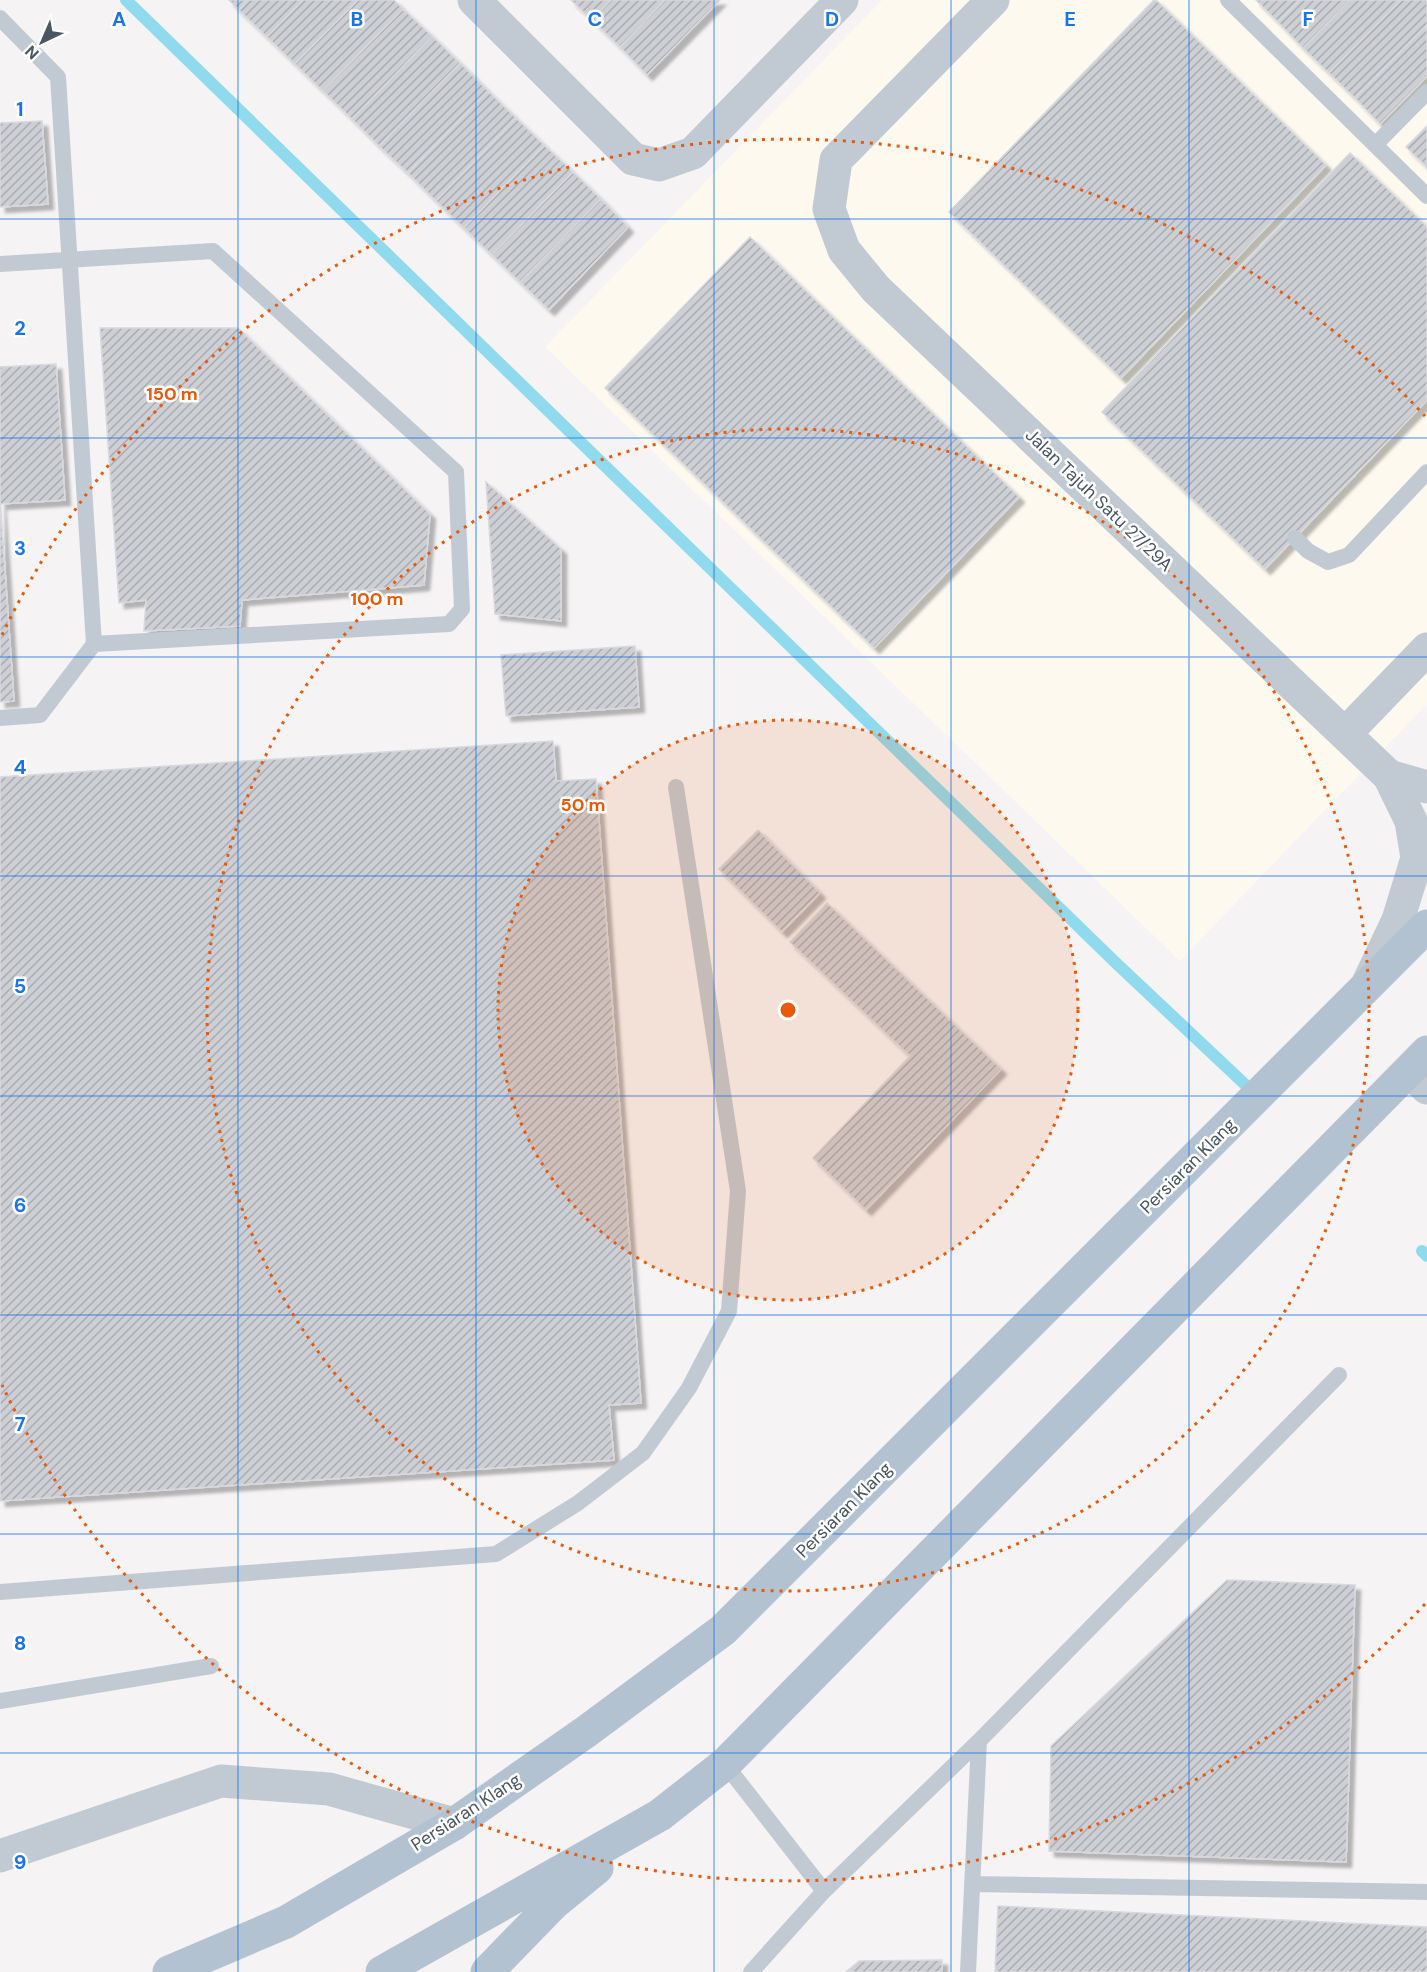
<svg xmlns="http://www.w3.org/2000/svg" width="1427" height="1972" viewBox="0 0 1427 1972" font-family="'DM Sans',sans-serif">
  <defs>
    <pattern id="building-hatch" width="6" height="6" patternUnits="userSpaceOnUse" patternTransform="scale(1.5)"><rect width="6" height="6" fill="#cdcfd5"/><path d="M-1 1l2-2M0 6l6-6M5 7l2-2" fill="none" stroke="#a8abb0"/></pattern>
    <filter id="shadow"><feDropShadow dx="5.5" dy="5.5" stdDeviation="1.5" flood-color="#0004"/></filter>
  </defs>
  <rect width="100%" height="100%" fill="#f5f3f3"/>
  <!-- commercial -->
  <path fill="#fdf9ef" d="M882 0H1427V704L1180 961 545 347Z"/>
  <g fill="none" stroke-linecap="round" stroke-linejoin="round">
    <!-- stream -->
    <path stroke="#90daee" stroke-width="12" d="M126 0 1117 964 1252 1091
      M1422 1251 1427 1256"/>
  </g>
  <!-- building -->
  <path fill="url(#building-hatch)" stroke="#d7d9de" stroke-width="1.5" filter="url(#shadow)" d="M229 0H248L239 10Z
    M248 0H303L267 37 239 10Z
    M303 0H358L295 64 267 37Z
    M358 0H394L403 9 323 91 295 64Z
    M571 0H611L592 20Z
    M611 0H665L620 47 592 20Z
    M665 0H720L647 75 620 47Z
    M1154 0H1156L1326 165 1121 378 949 212Z
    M1256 0H1300L1278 22Z
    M1300 0H1350L1303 48 1278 22Z
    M1350 0H1401L1329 73 1303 48Z
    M1401 0H1427V25L1355 98 1329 73Z
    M403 9 432 36 352 119 323 91Z
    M1427 25V76L1380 124 1355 98Z
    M432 36 460 63 379 146 352 119Z
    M460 63 488 91 408 173 379 146Z
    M488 91 516 118 436 201 408 173Z
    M516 118 544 145 464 228 436 201Z
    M42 121 48 204 0 207V123Z
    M1427 126V167L1406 147Z
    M544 145 573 172 492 255 464 228Z
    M1350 153 1427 227V400L1265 569 1102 412Z
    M573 172 601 199 520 282 492 255Z
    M601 199 628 227 549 310 520 282Z
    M750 237 1019 497 874 648 605 388Z
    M100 328H238L430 514 424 585 242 600 240 626 144 631 146 600 119 603Z
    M56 364 65 500 0 504V367Z
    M486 482 561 549V621L495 614Z
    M0 499 14 701 0 702Z
    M635 646 639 707 506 716 501 655Z
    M553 741 556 781 596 779 641 1403 609 1405 614 1460 0 1501V777Z
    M758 830 820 893 782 932 719 869Z
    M827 903 1001 1069 866 1210 813 1158 910 1056 790 942Z
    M1227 1580 1355 1585 1346 1862 1049 1851 1051 1746Z
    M998 1906 1427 1927V1972H995Z
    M942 1960V1972H846L859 1961Z"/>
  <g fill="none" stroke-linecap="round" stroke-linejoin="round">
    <!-- service -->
    <path stroke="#c1cad2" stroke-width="16" d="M1228 0 1427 196
      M0 18 58 77 94 644 40 715 0 718
      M1375 145 1427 92
      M0 264 213 251 456 472 462 609 449 624 94 644
      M1295 538 1308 551 1328 562 1349 555 1427 472
      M0 1592 496 1554 578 1503 643 1453 689 1388 729 1311 738 1191 676 787
      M0 1701 211 1666
      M725 1764 824 1891
      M972 1884 1427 1892
      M751 1972 824 1891 979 1741 1339 1375
      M968 1972 979 1741"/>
    <!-- minor -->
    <path stroke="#c1cad2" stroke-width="33" d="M474 0 633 159 659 165 693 153 842 0
      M993 0 836 160 829 209 844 250 876 289 1389 776 1411 821 1417 858 1398 920 1368 983
      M1345 734 1427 649
      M1389 776 1427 787
      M1409 1071 1427 1088
      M0 1856 221 1781 329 1789 454 1824"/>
    <!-- primary -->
    <path stroke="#b3c2d1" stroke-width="33" d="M169 1972 286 1922 454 1824 587 1731 723 1630 1427 926
      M382 1972 660 1815 725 1764 1427 1052
      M487 1972 553 1904 597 1868"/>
  </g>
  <!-- grid -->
  <path fill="none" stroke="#1a73e8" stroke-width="1.5" stroke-opacity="0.55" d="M238 0V1972M476 0V1972M714 0V1972M951 0V1972M1189 0V1972M0 219H1427M0 438H1427M0 657H1427M0 876H1427M0 1096H1427M0 1315H1427M0 1534H1427M0 1753H1427"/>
  <!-- distance rings -->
  <circle cx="788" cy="1010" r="290" fill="#e8590c" fill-opacity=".12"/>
  <g fill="none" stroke="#e8590c" stroke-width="3" stroke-dasharray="3 6">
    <circle cx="788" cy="1010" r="290"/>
    <circle cx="788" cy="1010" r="581"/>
    <path d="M1425 1604A871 871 0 0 1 2 1385M2 635A871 871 0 0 1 1425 416"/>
  </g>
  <g text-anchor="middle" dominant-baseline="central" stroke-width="5" stroke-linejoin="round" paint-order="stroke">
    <!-- street labels -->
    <g font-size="18" fill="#4a5661" stroke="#fff">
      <text transform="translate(1099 500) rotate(44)">Jalan Tajuh Satu 27/29A</text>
      <text transform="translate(1188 1166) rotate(-45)">Persiaran Klang</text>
      <text transform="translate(844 1510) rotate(-45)">Persiaran Klang</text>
      <text transform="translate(466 1812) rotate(-33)">Persiaran Klang</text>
    </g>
  </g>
  <g font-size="20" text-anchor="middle" font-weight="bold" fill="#1a73e8" stroke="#fff" stroke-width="5" stroke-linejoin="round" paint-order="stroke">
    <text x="119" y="26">A</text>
    <text x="357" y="26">B</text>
    <text x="595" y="26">C</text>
    <text x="832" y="26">D</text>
    <text x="1070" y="26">E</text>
    <text x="1308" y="26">F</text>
    <text x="20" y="116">1</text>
    <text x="20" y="335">2</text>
    <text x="20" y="555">3</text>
    <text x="20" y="774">4</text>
    <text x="20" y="993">5</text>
    <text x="20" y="1212">6</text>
    <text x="20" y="1431">7</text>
    <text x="20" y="1650">8</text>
    <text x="20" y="1869">9</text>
  </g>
  <circle cx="788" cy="1010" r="9" fill="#e8590c" stroke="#fff" stroke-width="3"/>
  <g font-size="18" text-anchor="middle" font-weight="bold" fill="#e8590c" stroke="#fff" stroke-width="5" stroke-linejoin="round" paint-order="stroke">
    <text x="172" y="400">150 m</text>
    <text x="377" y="605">100 m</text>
    <text x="583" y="811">50 m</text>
  </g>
  <!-- north arrow -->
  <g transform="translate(42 42) rotate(224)" stroke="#ffffff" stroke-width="4.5" paint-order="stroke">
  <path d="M0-4.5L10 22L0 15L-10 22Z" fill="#4a5661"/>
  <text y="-9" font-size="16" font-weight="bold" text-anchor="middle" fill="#4a5661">N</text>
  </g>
</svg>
